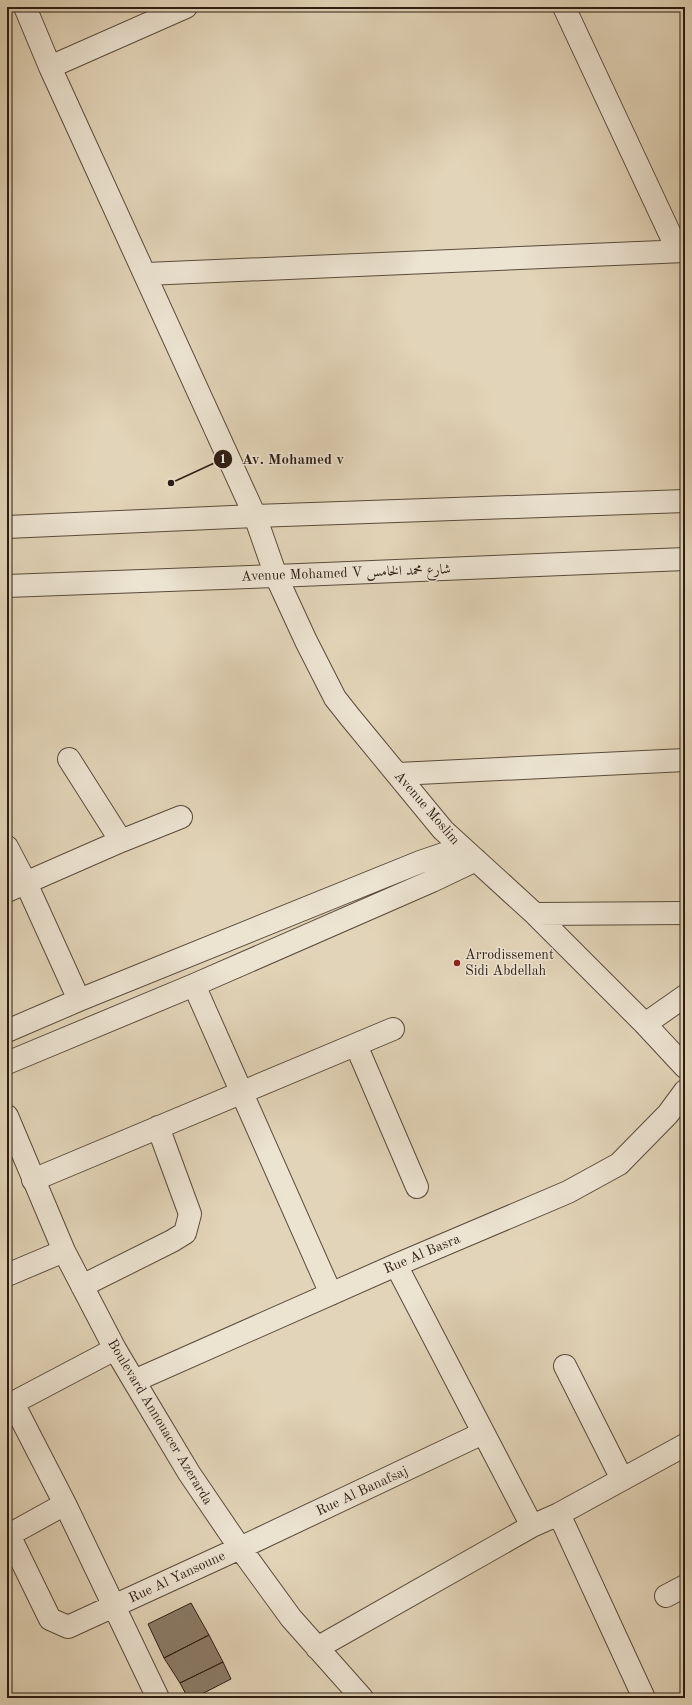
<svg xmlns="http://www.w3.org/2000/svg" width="692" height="1705" viewBox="0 0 692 1705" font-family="'Old Standard TT',Amiri,serif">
  <rect width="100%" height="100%" fill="#e2d4b8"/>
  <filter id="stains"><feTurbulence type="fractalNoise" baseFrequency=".005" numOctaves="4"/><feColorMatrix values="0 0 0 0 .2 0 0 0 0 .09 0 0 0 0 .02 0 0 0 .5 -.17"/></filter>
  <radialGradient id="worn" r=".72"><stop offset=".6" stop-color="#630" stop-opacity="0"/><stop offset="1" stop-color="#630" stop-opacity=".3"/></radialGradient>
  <!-- building -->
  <path fill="#8b7c69" stroke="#2d1d13" d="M191 1603 209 1635 164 1658 148 1624Z
    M209 1635 223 1662 180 1683 164 1658Z
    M223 1662 231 1679 194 1698H188L180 1683Z"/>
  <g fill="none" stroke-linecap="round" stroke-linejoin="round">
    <defs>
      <path id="minor" d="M25 7 50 67 255 516 276 576 306 641 335 698 350 717 443 830 535 914 645 1024 685 1067
        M564 7 678 251
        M50 67 186 7
        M146 274 685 251
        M69 759 121 841
        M398 774 685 760
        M7 847 26 883 79 1000
        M7 891 121 841 181 817
        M535 914 685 913
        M194 985 331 1294
        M645 1024 685 996
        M7 1031 79 1000 420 862 461 848
        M356 1045 417 1187
        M7 1063 194 985 432 881 476 860
        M7 1116 64 1251 115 1349 134 1381 189 1473 240 1548 291 1618 362 1698
        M33 1180 393 1029
        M396 1265 532 1526
        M7 1275 64 1251
        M82 1286 172 1241 185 1233 190 1214 158 1127
        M565 1366 622 1479
        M134 1381 396 1265 568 1192 619 1164 668 1114 685 1091
        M13 1403 65 1504 158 1698
        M7 1406 115 1349
        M559 1514 644 1698
        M9 1535 50 1619 68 1627 240 1548 483 1433
        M7 1536 65 1504
        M666 1596 685 1586
        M317 1648 532 1526 559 1514 685 1445"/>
      <path id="tertiary" d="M7 527 255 516 685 501
        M7 586 276 576 685 559"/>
    </defs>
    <!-- minor casing -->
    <use href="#minor" stroke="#5a4b3c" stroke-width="24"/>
    <!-- tertiary casing -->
    <use href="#tertiary" stroke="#5a4b3c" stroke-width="24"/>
    <!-- minor -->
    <use href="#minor" stroke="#ece3d1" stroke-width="22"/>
    <!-- tertiary -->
    <use href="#tertiary" stroke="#ece3d1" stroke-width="22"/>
  </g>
  <!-- markers -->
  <circle fill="#8f2418" stroke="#ece3d1" stroke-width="1.5" cx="457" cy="963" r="4"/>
  <g text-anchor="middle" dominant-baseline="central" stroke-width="3" stroke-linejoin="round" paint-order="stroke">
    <!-- street labels -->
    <g font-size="14" fill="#2d1d13" stroke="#ece3d1">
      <text transform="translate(346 573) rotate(-2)">Avenue Mohamed V شارع محمد الخامس</text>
      <text transform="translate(427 808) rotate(49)">Avenue Moslim</text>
      <text transform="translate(422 1254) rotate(-23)">Rue Al Basra</text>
      <text transform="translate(160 1422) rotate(59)">Boulevard Annouacer Azerarda</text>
      <text transform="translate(362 1491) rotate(-25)">Rue Al Banafsaj</text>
      <text transform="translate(177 1577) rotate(-25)">Rue Al Yansoune</text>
    </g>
    <!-- poi labels -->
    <g font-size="14" fill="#2d1d13" stroke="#ece3d1" text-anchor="start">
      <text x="465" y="955">Arrodissement<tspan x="465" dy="16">Sidi Abdellah</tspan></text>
    </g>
  </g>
  <!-- callouts -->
  <path fill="none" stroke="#2d1d13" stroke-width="1.5" d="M171 483L223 459"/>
  <g fill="#2d1d13" stroke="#ece3d1" stroke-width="1.5">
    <circle cx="171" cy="483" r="4"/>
    <circle cx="223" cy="459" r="10"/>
  </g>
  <g font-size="12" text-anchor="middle" font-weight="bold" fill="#fff">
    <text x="223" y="463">1</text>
  </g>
  <g font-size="15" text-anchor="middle" font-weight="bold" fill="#2d1d13" stroke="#ece3d1" stroke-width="3" stroke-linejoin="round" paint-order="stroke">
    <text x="293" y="464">Av. Mohamed v</text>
  </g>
  <!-- margin -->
  <rect width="692" height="1705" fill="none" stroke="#e2d4b8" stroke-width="24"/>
  <rect x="8" y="8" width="676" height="1689" fill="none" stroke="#2d1d13" stroke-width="2"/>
  <rect x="12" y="12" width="668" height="1681" fill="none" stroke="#2d1d13"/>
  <rect width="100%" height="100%" filter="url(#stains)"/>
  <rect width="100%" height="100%" fill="url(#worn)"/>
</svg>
